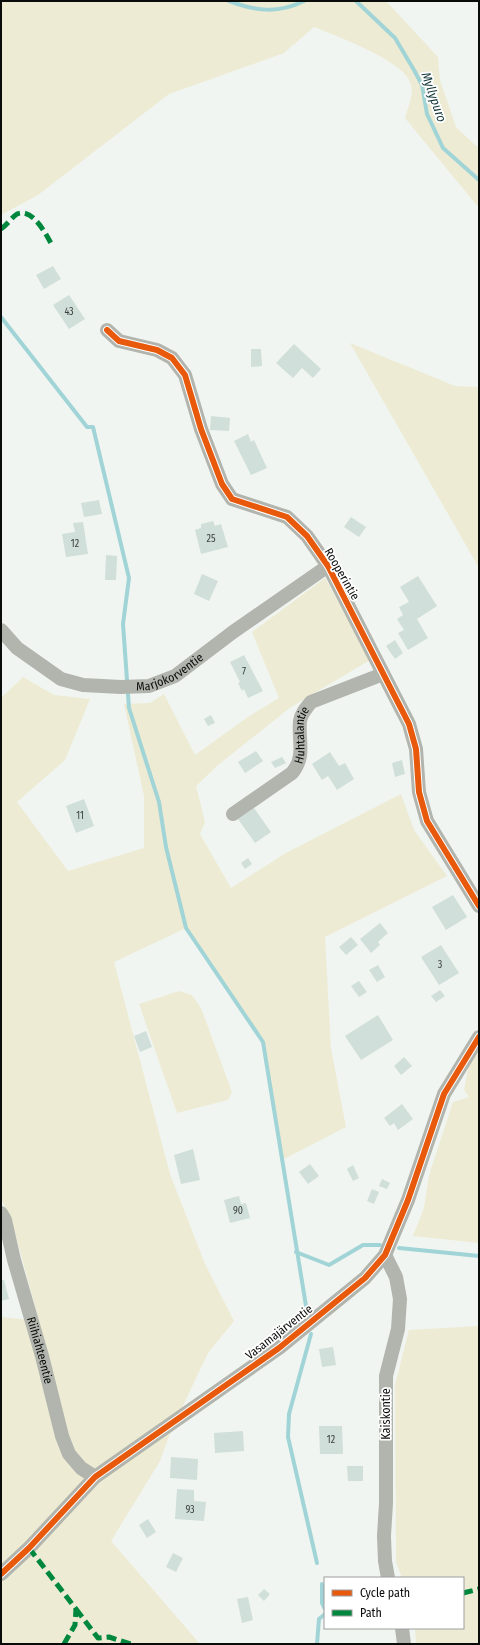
<svg xmlns="http://www.w3.org/2000/svg" width="480" height="1645" viewBox="0 0 480 1645" font-family="'Fira Sans Condensed',sans-serif">
  <rect width="100%" height="100%" fill="#f1f5f1"/>
  <!-- green -->
  <path fill="#edebd3" d="M1 1H386L438 57 440 80 456 127 475 145 479 147V208L405 118C408 107 415 93 410 82 402 60 336 36 314 27L284 53 169 94 38 195 1 215Z
    M350 343 455 386 479 387V568Z
    M325 578 370 660 291 707 218 765 196 786 205 822 200 834 231 888 286 853 401 794 414 830 447 876 325 937 331 1049 346 1127 282 1160 263 1042 186 928 114 962 170 1174 205 1264 234 1321 208 1353 171 1431 160 1461 111 1541 200 1644H1V1317L39 1321 11 1218 1 1199V698L23 677 54 695 90 699 65 760 17 802 68 871 144 848V796L124 704 150 703 164 694 195 755 248 717 279 698 252 632Z
    M179 991 192 995 201 1008 232 1092 228 1100 177 1113 139 1004Z
    M479 1049V1243L413 1236 424 1208 429 1175 453 1102 469 1097 464 1090 469 1065Z
    M479 1326V1644H416L415 1628H463V1578H402L396 1562 395 1385 409 1330Z"/>
  <g fill="none" stroke-linecap="round" stroke-linejoin="round">
    <!-- stream -->
    <path stroke="#a1d4d6" stroke-width="4" d="M229 1C256 11 278 14 304 1
      M356 1 395 38 414 70 422 85 427 114 443 148 479 180
      M1 317 87 427H93L129 578 123 624 129 708 159 802 166 847 186 928 263 1042 306 1306
      M399 1248 479 1256
      M296 1252 329 1265 363 1245H380
      M311 1334 289 1414 288 1437 317 1563
      M322 1584V1603L325 1609
      M317 1644 319 1619 325 1614"/>
  </g>
  <!-- building -->
  <path fill="#d0dfd9" d="M53 266 61 279 44 289 36 275Z
    M69 295 85 319 69 329 53 305Z
    M294 344 321 369 313 378 302 368 293 378 276 363Z
    M251 349H261L262 366 251 367Z
    M211 416 230 418 229 431 210 430Z
    M248 434 251 442 254 440 267 468 251 475 234 441Z
    M99 500 102 514 84 517 81 503Z
    M351 517 366 527 359 537 344 527Z
    M213 521 215 526 221 524 228 547 201 554 195 530 201 528V524Z
    M83 522 88 554 66 557 62 534 75 532 73 523Z
    M106 555 117 556 116 580H105Z
    M202 574 218 581 209 601 194 594Z
    M418 576 437 606 417 619 428 638 408 650 398 633 404 630 397 619 403 615 399 607 409 602 400 587Z
    M395 640 403 653 395 659 386 646Z
    M244 655 263 691 248 698 244 689 242 691 238 683 240 682 230 662Z
    M211 715 215 723 208 726 204 719Z
    M256 751 263 761 245 773 238 762Z
    M330 752 339 766 345 763 354 779 337 790 328 776 322 780 312 764Z
    M282 757 286 763 275 768 271 762Z
    M402 760 405 774 395 777 392 763Z
    M84 799 94 826 76 833 66 806Z
    M254 808 271 832 255 843 238 819Z
    M248 858 252 864 245 869 241 863Z
    M453 895 467 917 446 930 432 907Z
    M380 923 388 933 378 942 380 945 371 953 360 939Z
    M351 937 358 945 346 955 339 947Z
    M441 945 459 973 439 985 421 957Z
    M378 965 385 977 377 982 369 970Z
    M359 981 367 992 359 997 351 986Z
    M440 990 445 996 436 1002 431 996Z
    M378 1015 393 1040 361 1060 345 1036Z
    M146 1031 152 1047 140 1052 134 1036Z
    M404 1057 412 1066 401 1075 394 1066Z
    M402 1104 413 1119 398 1130 394 1123 390 1126 384 1118Z
    M193 1149 200 1180 181 1184 174 1155Z
    M310 1164 319 1176 308 1184 299 1172Z
    M353 1165 359 1178 353 1181 347 1169Z
    M382 1179 390 1183 387 1189 379 1186Z
    M372 1189 379 1192 374 1204 367 1201Z
    M239 1196 241 1204 246 1203 250 1218 230 1223 224 1200Z
    M1 1280H4L9 1299 1 1301Z
    M333 1347 336 1365 322 1367 319 1349Z
    M319 1426H342L343 1454H320Z
    M243 1431 244 1451 215 1453 214 1433Z
    M171 1457 198 1459 197 1480 170 1478Z
    M347 1466H363V1481H348Z
    M177 1489 194 1490V1501L206 1502 204 1521 175 1519Z
    M148 1519 156 1532 147 1538 139 1525Z
    M173 1553 183 1558 176 1572 166 1567Z
    M264 1589 270 1594 264 1601 258 1595Z
    M248 1597 253 1620 242 1623 237 1599Z"/>
  <g fill="none" stroke-linecap="round" stroke-linejoin="round">
    <!-- minor -->
    <g stroke="#b2b5ae" stroke-width="14">
      <path d="M107 330 119 341 157 350 172 358 185 375 201 429 222 484 232 499 287 517 307 536 328 566 409 724 416 749 419 792 427 821 479 906"/>
      <path id="s1" d="M1 630 17 648 61 679 83 685 121 687 149 686 175 676 233 632 328 566"/>
      <path id="s2" d="M233 814 292 773C306 756 298 741 300 721 301 714 306 708 311 702L383 674"/>
      <path id="s3" d="M1 1213 5 1220 14 1260 42 1356 62 1436 69 1454 81 1468 95 1477"/>
      <path d="M385 1255 396 1277 400 1299 398 1329 386 1376V1503L384 1536 385 1561 388 1578"/>
      <path d="M1 1574 29 1548 95 1477 279 1348 365 1278 385 1255 408 1200 444 1094 479 1037"/>
      <path d="M402 1628 404 1644"/>
    </g>
    <!-- quiet -->
    <path stroke="#00873e" stroke-width="5" stroke-dasharray="10 5" stroke-linecap="butt" d="M1 229C7 225 11 218 17 214 33 207 47 236 53 247
      M29 1548 76 1609 75 1625 64 1644
      M463 1593 479 1589
      M76 1609 98 1638 109 1637 131 1644"/>
    <defs>
      <path id="cycleway" d="M107 330 119 341 157 350 172 358 185 375 201 429 222 484 232 499 287 517 307 536 328 566 409 724 416 749 419 792 427 821 479 906
        M1 1574 29 1548 95 1477 279 1348 365 1278 385 1255 408 1200 444 1094 479 1037"/>
    </defs>
    <!-- cycleway casing -->
    <use href="#cycleway" stroke="#fff" stroke-width="8"/>
    <!-- cycleway -->
    <use href="#cycleway" stroke="#e8590c" stroke-width="6"/>
  </g>
  <g text-anchor="middle" dominant-baseline="central" stroke-width="3.5" stroke-linejoin="round" paint-order="stroke">
    <!-- number labels -->
    <g font-size="10" fill="#3c413e">
      <text x="69" y="312">43</text>
      <text x="211" y="539">25</text>
      <text x="75" y="544">12</text>
      <text x="244" y="672">7</text>
      <text x="80" y="816">11</text>
      <text x="440" y="965">3</text>
      <text x="238" y="1211">90</text>
      <text x="331" y="1440">12</text>
      <text x="190" y="1510">93</text>
    </g>
    <!-- street labels -->
    <g font-size="12" fill="#0a0c0a" stroke="#fff">
      <text transform="translate(342 574) rotate(60)">Rooperintie</text>
      <text stroke="none"><textPath href="#s1" startOffset="191">Marjokorventie</textPath></text>
      <text stroke="none"><textPath href="#s2" startOffset="112">Huhtalantie</textPath></text>
      <text transform="translate(279 1332) rotate(-38)">Vasamajärventie</text>
      <text stroke="none"><textPath href="#s3" startOffset="143">Riihiahteentie</textPath></text>
      <text transform="translate(386 1414) rotate(-90)">Kaiskontie</text>
    </g>
    <!-- water labels -->
    <g font-size="13" font-style="italic" fill="#123638" stroke="#fff">
      <text transform="translate(434 97) rotate(71)">Myllypuro</text>
    </g>
  </g>
  <!-- border -->
  <rect width="480" height="1645" fill="none" stroke="#0a0c0a" stroke-width="4"/>
  <!-- legend -->
  <rect x="324" y="1577" width="140" height="52" fill="#ffffff" stroke="#9d9e9d"/>
  <rect x="332" y="1590" width="20" height="6" fill="#e8590c" stroke="#9d9e9d"/>
  <text x="360" y="1597" font-size="12" fill="#0a0c0a">Cycle path</text>
  <rect x="332" y="1610" width="20" height="6" fill="#00873e" stroke="#9d9e9d"/>
  <text x="360" y="1617" font-size="12" fill="#0a0c0a">Path</text>
</svg>
